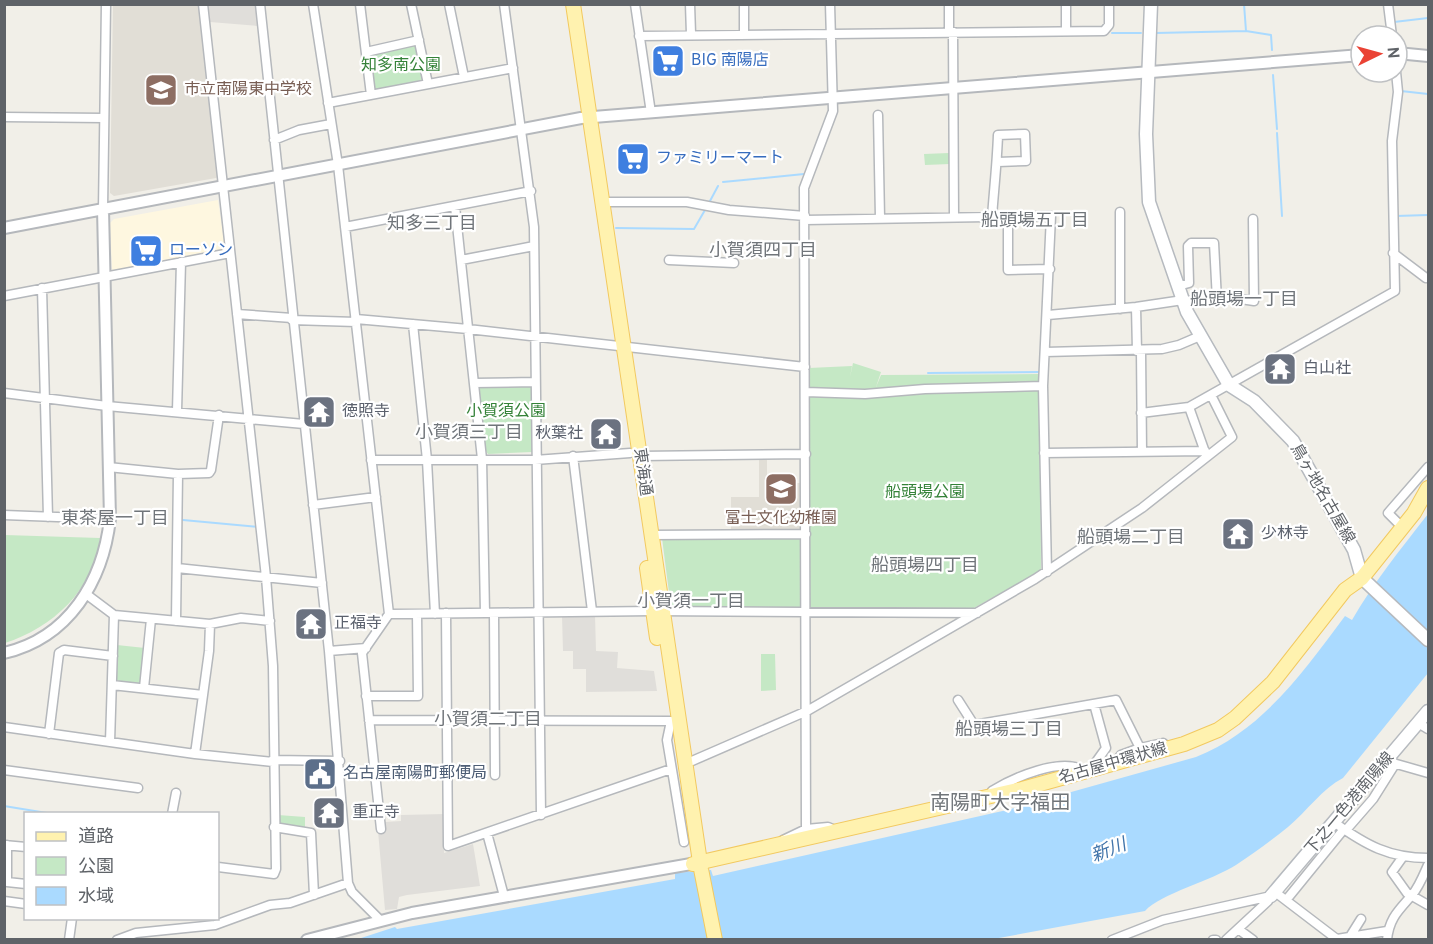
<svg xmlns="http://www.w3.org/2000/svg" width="1433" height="944" viewBox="0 0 1433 944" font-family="Overpass,'Noto Sans JP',sans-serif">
  <rect width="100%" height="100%" fill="#f1efe8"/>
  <!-- commercial -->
  <path fill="#fef7e0" d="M218 200 225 248 222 251 115 272 112 269 110 223 114 219Z"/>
  <!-- industrial -->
  <path fill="#e0deda" d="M208 5H255L258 26 210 22Z
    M595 615 596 651 618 652 617 668 654 671 657 691 586 692V669H573V651H563L562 616Z
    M445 814 444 853 473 844 480 886 407 895 399 897 397 909 385 910 378 831 386 830 385 822 401 821V815Z"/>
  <!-- education -->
  <path fill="#e1ded6" d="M113 5H201L219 176 216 178 114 196 110 193Z
    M767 456V477H794V483H803V532H731V497H759V457Z"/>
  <!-- green -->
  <path fill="#c5e8c5" d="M414 44 417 45 424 78 421 82 376 90 373 88 372 54Z
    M949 153 950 164 925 165 924 154Z
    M853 363 881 372 876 387 881 375 1040 374 1041 571 972 609 671 608 662 538 810 534 809 368 852 366 850 377Z
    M481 385H529L532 388V452L488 454 485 450 478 387Z
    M5 535 100 538C94 590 52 628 5 643Z
    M117 645 145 648 140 685 116 680Z
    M761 654H775L776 690 761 691Z
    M278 815 305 817V828L278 824Z"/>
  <!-- water -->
  <path fill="#aadaff" d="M1428 514V673L1343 778C1322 789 1307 811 1288 827 1272 840 1253 854 1236 865 1213 880 1160 894 1145 911L988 940H355L395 927 397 929 675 879V873L711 870 713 876 1007 810 1196 757C1263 730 1303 672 1345 616L1352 620C1374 582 1400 550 1428 514Z"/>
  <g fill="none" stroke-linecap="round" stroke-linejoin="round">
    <!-- stream -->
    <path stroke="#aadaff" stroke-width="2" d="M1244 4 1246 31
      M1394 22 1428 18
      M1112 33H1141
      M1156 33 1246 31 1271 35 1272 50
      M1273 75 1277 129
      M1401 91 1428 94
      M1277 133 1282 216
      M723 182 804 174
      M710 201 718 186
      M1396 216 1428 215
      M616 228 694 229 705 210
      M928 373 1039 372
      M183 520 258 527
      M4 806 53 814"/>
    <defs>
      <path id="minor" d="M203 4 266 577 273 666 276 869 274 874 218 867
        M260 4 329 651 348 883 352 892 380 920
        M313 4 338 165 389 614 362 653 381 829
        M360 4 371 95
        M411 4 428 84
        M449 4 464 77
        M504 4 534 227 541 815
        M635 4 651 113
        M690 4 691 34
        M744 4V34
        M949 4V32
        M1066 4V31
        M1388 4 1392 36
        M953 32 954 217
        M639 36 1104 31 1109 25V4
        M366 52 419 40
        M328 103 513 68
        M878 115 880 218
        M4 117 104 118
        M274 140 299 130 331 124
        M602 202H687L729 210 805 216
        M455 206 482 459 485 613
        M103 209 106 4
        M1120 212V309
        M1008 216V270L1050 269
        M992 217C994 189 997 163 998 135L1025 134 1026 161 998 162
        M805 220 1051 216 1043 386 1047 572
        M345 227 531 191
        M1393 253 1426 278
        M461 260 534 246
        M669 260 734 263
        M1178 286 1189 283 1188 246 1191 243H1214L1217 300
        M42 288 48 517
        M4 296 230 253
        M1183 301 1234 298 1254 301 1253 219
        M1136 307 1137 351
        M237 314 292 318
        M1048 315 1136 307 1183 300
        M356 319 468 329 805 367
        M292 320 356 322
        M413 324 427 460 435 614
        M1141 351 1142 452
        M1045 352 1162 349 1179 345 1200 336
        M474 383 535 382
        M806 392 865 394 925 389 1043 386
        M4 393 107 406 304 424
        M1189 407 1206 455
        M177 411 181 262
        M1141 413 1189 407 1395 291 1392 141 1398 92 1396 72
        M1044 453 1205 451
        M573 456 592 611
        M640 456 806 454
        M371 460H535L630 453
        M108 467 178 474
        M313 505 376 497
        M4 515 110 519
        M1402 527 1388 513 1428 467
        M651 535 806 534
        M177 568 322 583
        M86 594 114 615 210 624 241 618 270 621
        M446 613 448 846 671 769
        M494 613 495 775
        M389 614 653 611 977 613
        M176 621 178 474 209 473 211 470 219 415
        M329 651 366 648
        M112 685 203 695
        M144 688 151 619
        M366 696H418L417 614
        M958 700 974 725 1116 700 1140 748 1163 743 1166 746
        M1094 704 1106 748 1096 762V769
        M369 720 671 721 667 740 684 842
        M1418 723 1428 729
        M4 727 195 754 273 762
        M49 734 59 653 64 650 113 656
        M110 742 114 615
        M195 754 209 651 210 624
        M273 760 340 761
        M1117 760 1121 755 1140 748
        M692 761 807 711 1035 579 1142 508 1232 437 1211 395
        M1393 763 1428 773
        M4 770 138 788
        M993 796 992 791C1013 778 1062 756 1085 771
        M172 814 176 793
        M1335 823C1366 845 1389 858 1428 858
        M274 827 311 833 314 895
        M806 829 828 827 835 830
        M1346 830 1373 799 1395 764
        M487 833 504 896
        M783 840 806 829 804 188 833 111 830 4
        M4 845 26 847
        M7 845V882L26 884
        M1402 858 1392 872 1407 893 1428 905
        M1275 892 1338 940
        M1287 899 1344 829
        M4 901 26 904
        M1238 929 1253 940
        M1351 935 1361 919
        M1337 939 1387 931
        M69 940 72 918
        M117 940 136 933 215 925 270 905 290 903 348 883
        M1112 940 1163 920 1271 896
        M1213 940H1216
        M1226 940 1268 901 1271 896
        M1387 940C1389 918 1399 910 1412 895 1419 887 1424 874 1428 865"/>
      <path id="tertiary" d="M1397 53 1428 56
        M4 228 581 118 1361 55
        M4 653C69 638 103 581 110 519L103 209
        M307 940 412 913 691 864"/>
      <path id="secondary" d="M1151 4 1146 134 1149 202 1187 312 1229 385 1254 401 1293 441 1354 550 1362 578 1428 640
        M1271 896 1428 711"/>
      <path id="primary" d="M573 4 701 869 715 940
        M647 568 657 638
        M693 864 1022 789 1184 744 1218 730 1235 718 1273 682 1345 590 1362 578 1414 513 1428 488"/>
    </defs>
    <!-- minor casing -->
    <use href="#minor" stroke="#b5b8bc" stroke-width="11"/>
    <!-- tertiary casing -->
    <use href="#tertiary" stroke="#b5b8bc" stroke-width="14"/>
    <!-- secondary casing -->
    <use href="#secondary" stroke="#b6babf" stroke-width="15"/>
    <!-- primary casing -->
    <use href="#primary" stroke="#f2c960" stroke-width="16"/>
    <!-- minor -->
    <use href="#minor" stroke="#fff" stroke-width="8"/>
    <!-- tertiary -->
    <use href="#tertiary" stroke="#fff" stroke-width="10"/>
    <!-- secondary -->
    <use href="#secondary" stroke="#fff" stroke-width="12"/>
    <!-- primary -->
    <use href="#primary" stroke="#fff2af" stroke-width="14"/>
  </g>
  <!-- icons -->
  <defs>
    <symbol id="supermarket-square" viewBox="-11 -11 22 22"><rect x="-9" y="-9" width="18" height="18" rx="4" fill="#3f7fe0" stroke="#fff"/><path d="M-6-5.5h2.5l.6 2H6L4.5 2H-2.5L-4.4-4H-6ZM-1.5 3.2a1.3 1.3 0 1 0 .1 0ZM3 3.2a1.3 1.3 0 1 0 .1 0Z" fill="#fff"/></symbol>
    <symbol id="school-square" viewBox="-11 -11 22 22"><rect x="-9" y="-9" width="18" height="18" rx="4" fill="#8d6e63" stroke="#fff"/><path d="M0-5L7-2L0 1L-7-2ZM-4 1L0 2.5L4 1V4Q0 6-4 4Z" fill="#fff"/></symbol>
    <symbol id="temple-square" viewBox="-11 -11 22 22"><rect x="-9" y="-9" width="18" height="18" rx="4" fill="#6b7280" stroke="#fff"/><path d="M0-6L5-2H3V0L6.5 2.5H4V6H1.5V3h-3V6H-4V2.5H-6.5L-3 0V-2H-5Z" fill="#fff"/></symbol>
    <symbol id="civic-square" viewBox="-11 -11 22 22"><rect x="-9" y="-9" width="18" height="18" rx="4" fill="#5c6f8a" stroke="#fff"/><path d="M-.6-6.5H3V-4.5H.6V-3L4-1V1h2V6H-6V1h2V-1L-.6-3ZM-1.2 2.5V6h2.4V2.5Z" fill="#fff"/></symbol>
  </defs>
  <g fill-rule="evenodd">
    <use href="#supermarket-square" x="649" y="42" width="38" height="38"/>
    <use href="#school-square" x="142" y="71" width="38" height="38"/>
    <use href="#supermarket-square" x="614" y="140" width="38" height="38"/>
    <use href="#supermarket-square" x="127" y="232" width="38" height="38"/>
    <use href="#temple-square" x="1261" y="350" width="38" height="38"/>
    <use href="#temple-square" x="300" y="393" width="38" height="38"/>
    <use href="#temple-square" x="587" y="415" width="38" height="38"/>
    <use href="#school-square" x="762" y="470" width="38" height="38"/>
    <use href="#temple-square" x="1219" y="515" width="38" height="38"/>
    <use href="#temple-square" x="292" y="605" width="38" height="38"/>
    <use href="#civic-square" x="301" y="755" width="38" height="38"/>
    <use href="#temple-square" x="310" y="794" width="38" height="38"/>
  </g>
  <g text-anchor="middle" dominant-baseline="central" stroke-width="4.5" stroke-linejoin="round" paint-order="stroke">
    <!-- shop labels -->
    <g font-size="16" fill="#366cbe" stroke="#fff" text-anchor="start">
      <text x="691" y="61">BIG 南陽店</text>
      <text x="656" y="159">ファミリーマート</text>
      <text x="169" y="251">ローソン</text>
    </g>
    <!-- park labels -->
    <g font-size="16" fill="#348238" stroke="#fff">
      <text x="401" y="66">知多南公園</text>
      <text x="506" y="412">小賀須公園</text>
      <text x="925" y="493">船頭場公園</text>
    </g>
    <!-- education labels -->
    <g font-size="16" fill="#785e54" stroke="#fff" text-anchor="start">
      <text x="184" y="90">市立南陽東中学校</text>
      <text x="781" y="519" text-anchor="middle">富士文化幼稚園</text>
    </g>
    <!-- worship labels -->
    <g font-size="16" fill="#5b616d" stroke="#fff" text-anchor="start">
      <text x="1303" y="369">白山社</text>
      <text x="342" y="412">徳照寺</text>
      <text x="583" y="434" text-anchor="end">秋葉社</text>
      <text x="1261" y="534">少林寺</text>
      <text x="334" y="624">正福寺</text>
      <text x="352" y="813">重正寺</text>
    </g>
    <!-- street labels -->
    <g font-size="16" fill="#5f6368" stroke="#fff">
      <text transform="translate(642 472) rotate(82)">東海通</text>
      <text transform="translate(1322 494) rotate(60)">鳥ヶ地名古屋線</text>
      <text transform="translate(1113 764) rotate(-16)">名古屋中環状線</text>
      <text transform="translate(1350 804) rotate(-50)">下之一色港南陽線</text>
    </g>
    <!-- service labels -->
    <g font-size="16" fill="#4e5e75" stroke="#fff" text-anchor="start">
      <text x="343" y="774">名古屋南陽町郵便局</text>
    </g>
    <!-- neighbourhood labels -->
    <g font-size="18" fill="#70757a" stroke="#fff">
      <text x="1035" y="221">船頭場五丁目</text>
      <text x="432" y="224">知多三丁目</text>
      <text x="763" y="251">小賀須四丁目</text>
      <text x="1244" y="300">船頭場一丁目</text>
      <text x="469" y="433">小賀須三丁目</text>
      <text x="115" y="519">東茶屋一丁目</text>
      <text x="1131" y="538">船頭場二丁目</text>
      <text x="925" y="566">船頭場四丁目</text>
      <text x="691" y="602">小賀須一丁目</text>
      <text x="488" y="720">小賀須二丁目</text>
      <text x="1009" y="730">船頭場三丁目</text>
    </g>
    <!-- water labels -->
    <g font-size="18" font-style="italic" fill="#4174aa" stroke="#fff">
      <text transform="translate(1109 851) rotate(-21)">新川</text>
    </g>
    <!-- quarter labels -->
    <g font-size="20" fill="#70757a" stroke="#fff">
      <text x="1000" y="804">南陽町大字福田</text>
    </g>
  </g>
  <!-- border -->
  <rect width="1433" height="944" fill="none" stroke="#5f6368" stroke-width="12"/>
  <!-- legend -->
  <rect x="24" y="812" width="195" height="108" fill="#ffffff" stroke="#bfc1c3" stroke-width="1.5"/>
  <rect x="36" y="832" width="30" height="9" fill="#fff2af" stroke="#bfc1c3" stroke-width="1.5"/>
  <text x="78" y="842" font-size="18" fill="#5f6368">道路</text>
  <rect x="36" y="857" width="30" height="18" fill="#c5e8c5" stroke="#bfc1c3" stroke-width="1.5"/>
  <text x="78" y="872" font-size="18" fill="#5f6368">公園</text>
  <rect x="36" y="887" width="30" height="18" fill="#aadaff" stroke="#bfc1c3" stroke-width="1.5"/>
  <text x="78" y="902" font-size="18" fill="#5f6368">水域</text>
  <!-- north arrow -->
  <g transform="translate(1379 54) rotate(85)"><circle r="28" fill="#ffffff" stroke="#bfc1c3" stroke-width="1.5"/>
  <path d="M0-4.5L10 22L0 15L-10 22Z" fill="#ea4335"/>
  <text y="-9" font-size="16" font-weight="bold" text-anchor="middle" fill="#5f6368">N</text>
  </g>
</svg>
